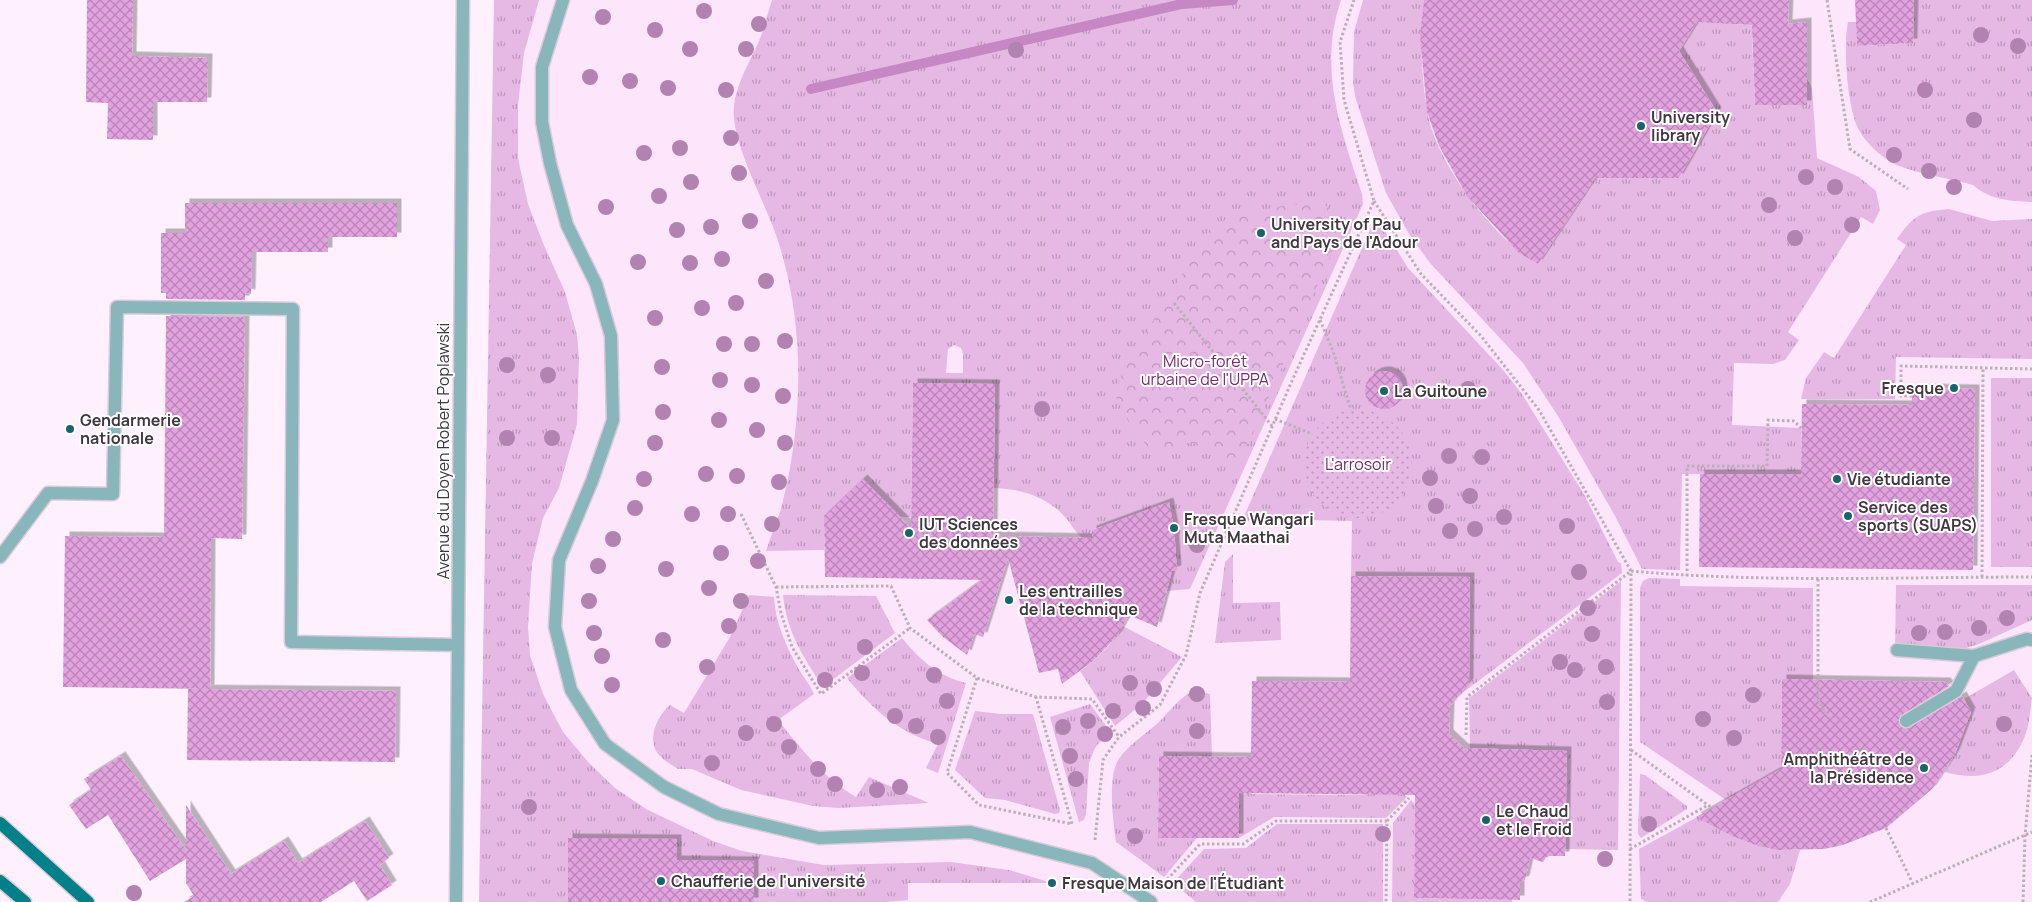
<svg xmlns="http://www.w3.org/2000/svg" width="2032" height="902" viewBox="0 0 2032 902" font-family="Manrope,sans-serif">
  <defs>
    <pattern id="grass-tufts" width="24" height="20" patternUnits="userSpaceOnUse" patternTransform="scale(1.25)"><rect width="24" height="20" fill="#e6b9e4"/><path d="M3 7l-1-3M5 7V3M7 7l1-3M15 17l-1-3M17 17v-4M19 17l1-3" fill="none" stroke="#bc97ba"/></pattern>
    <pattern id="forest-crowns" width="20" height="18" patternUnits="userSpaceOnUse" patternTransform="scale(1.25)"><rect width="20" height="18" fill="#e6b9e4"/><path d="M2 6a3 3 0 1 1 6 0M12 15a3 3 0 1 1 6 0" fill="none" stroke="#bc97ba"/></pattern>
    <pattern id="park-dots" width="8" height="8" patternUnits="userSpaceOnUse" patternTransform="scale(1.25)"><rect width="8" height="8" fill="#e6b9e4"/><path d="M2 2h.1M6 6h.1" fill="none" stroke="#bc97ba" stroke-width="1.8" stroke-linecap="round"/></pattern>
    <pattern id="building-cross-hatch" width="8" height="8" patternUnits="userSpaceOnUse" patternTransform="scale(1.25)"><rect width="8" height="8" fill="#e2a2df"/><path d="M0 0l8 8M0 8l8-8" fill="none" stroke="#b985b6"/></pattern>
    <filter id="shadow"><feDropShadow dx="4.5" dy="-4.5" stdDeviation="0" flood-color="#0004"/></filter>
  </defs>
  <rect width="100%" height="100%" fill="#fef0fd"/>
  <!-- built -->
  <path fill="#fde6fb" d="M494 0H2032V902H479Z"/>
  <!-- grass -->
  <path fill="url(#grass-tufts)" fill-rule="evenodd" d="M494 0H539L524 53 518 105V158L528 204 543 243 565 292 577 335 579 358 577 424 559 488 543 518 532 564 528 627 530 655 543 694 563 732 589 763 615 788 646 809 713 841 742 851 824 865 951 862 1009 870 1052 883H908V900L886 902H479Z
    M772 0H1341C1318 68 1340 128 1362 194L1363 204 1190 589 1167 591 1170 571 1177 570 1174 528 1167 503 1092 530V539L1083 538C1075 533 1071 523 1065 517 1046 496 1021 489 994 488L995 384 913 383 911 517 824 516V550L766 551C771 535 779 518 783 501 804 416 805 319 776 235 764 201 737 152 734 118 731 90 751 61 761 36 765 24 768 12 772 0ZM954 345 961 348 963 354V373H946L948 349Z
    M1363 0H1424C1420 36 1421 74 1427 110 1435 162 1493 238 1538 264L1588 189 1565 172 1567 115 1602 178H1679L1717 112 1679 51 1711 0H1732L1733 24 1763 26 1752 37 1755 104H1807V79L1812 88 1817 158 1859 177 1876 191 1880 210 1873 224 1861 217 1788 332 1799 340 1785 360 1773 364 1734 363 1732 425 1801 428V475L1682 474 1680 570 1642 569 1615 516 1558 416 1523 363 1430 263 1409 234 1386 193 1355 96 1353 82 1354 32Z
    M1907 0H2032V202C2010 201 1990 200 1973 185 1949 178 1922 175 1899 166 1884 160 1865 143 1858 128 1847 107 1843 45 1848 22H1856L1857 46 1913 43 1914 1Z
    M1949 209 1992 221 2032 219V359L1896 357 1895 399H1801L1806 378 1824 352 1834 358 1906 245 1897 239C1913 216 1921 211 1949 209Z
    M1373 223H1378L1383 228 1408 268 1504 371 1522 394 1585 496 1618 562 1621 563 1622 573 1457 697 1469 683 1470 577 1351 576 1352 521 1253 519 1241 523Z
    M1991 378H2032V567H1991Z
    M1233 554V603L1280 602 1281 640 1215 643 1225 562Z
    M1649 578 1680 579V586L1813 588V699L1802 679H1782L1781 769 1726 800 1640 742V588L1643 581Z
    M1621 581 1618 850 1565 849 1567 751 1470 748 1469 698Z
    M1896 585H2032V620L1979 644 1960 650 1895 649Z
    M749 595 774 597C775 621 786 646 798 668 803 677 810 684 814 694L778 720C800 748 825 779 856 797L869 777 929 803 838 808 813 806 741 790 692 769H678C670 764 661 759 656 751 648 736 658 715 670 705L684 713 730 637Z
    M783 595 876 596 895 633 823 687C804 658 786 631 783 595Z
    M1123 626 1182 657 1143 703 1115 726 1080 671C1097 659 1113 644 1123 626Z
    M902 638C920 660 938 676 966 683L938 773 926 768 938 744C899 733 872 709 847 678Z
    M2014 670 2032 698C2030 709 2030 722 2026 733 2012 772 1983 783 1945 772L1955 754 1971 712 1964 699Z
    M1196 690 1210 694 1212 757 1159 756 1158 837 1197 838 1164 877 1116 842C1113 821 1108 781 1117 762 1126 746 1146 734 1159 722 1171 710 1180 696 1196 690Z
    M1090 704 1107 727 1108 732 1095 748 1089 763 1086 814 1084 820 1079 822 1050 717Z
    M975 711 1001 714H1033L1060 810 1059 813 1055 814 1005 800 985 798 955 770Z
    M1640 774 1645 775 1687 806V809L1641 838 1638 834Z
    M1387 780 1407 797 1386 818 1274 817 1239 838V789H1251V794L1366 795Z
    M1411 800 1415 804 1414 898 1512 900V902H1392L1393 823Z
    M1699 816C1734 837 1758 850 1800 850L1790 884 1778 902H1647L1641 899 1639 849Z
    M1277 824H1383V902H1196L1173 883 1204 849 1246 848Z"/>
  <!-- forest -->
  <path fill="url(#forest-crowns)" d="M1325 204 1342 229 1238 468 1191 442 1152 453 1130 423 1115 396 1123 369 1214 223 1286 205Z"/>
  <!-- park -->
  <path fill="url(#park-dots)" d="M1304 464a54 54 0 1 1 108 0a54 54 0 1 1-108 0Z"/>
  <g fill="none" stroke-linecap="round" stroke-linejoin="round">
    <!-- stream -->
    <path stroke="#c688c3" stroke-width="10" d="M811 89 1182 4 1233 0"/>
  </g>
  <!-- building -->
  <path fill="url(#building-cross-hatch)" filter="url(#shadow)" d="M87 0H133L132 56 208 58 207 102H153V140L107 139 108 103 86 102Z
    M1424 0H1789L1788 24 1807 22V105H1755L1752 25 1697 22 1679 51 1717 112 1679 178H1595L1538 264 1519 253 1467 196 1439 146 1427 112 1420 35Z
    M1855 0H1914L1913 43 1857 46Z
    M185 203H397V237H328V252H252L251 294 245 293V300L166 299V293H161V233H185Z
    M166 316 245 317 242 539 211 538 210 689 63 687 65 536 164 537Z
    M1365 390a19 19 0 1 1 38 0a19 19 0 1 1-38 0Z
    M913 383 995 384 993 536 1092 538V530L1169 502 1174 528 1177 570 1172 571 1157 627 1129 615 1118 635 1093 661 1062 684 1058 669 1039 673 1008 558 983 637 974 634 967 655 943 637 927 620 982 580 825 577 824 516 863 479 911 528Z
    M1912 388 1975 389 1973 570 1699 567 1700 474H1801L1802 404 1912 405Z
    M1351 576 1470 577 1469 683 1450 706 1449 734 1464 748 1567 751 1565 856H1547L1543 862 1530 858 1525 880 1520 882V900L1414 898 1415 795 1239 793V838H1158L1159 756 1251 757 1252 681 1350 682Z
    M1782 679 1946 682 1949 686 1899 717V725L1906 729 1962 696 1971 712 1955 754 1932 789 1886 828 1843 845 1824 849 1777 850 1753 844 1732 836 1696 817 1781 769Z
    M188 689 396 691 395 762 187 760Z
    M121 756 186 850V805L231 874 284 841 298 863 365 821 389 858 380 865 392 885 367 901 354 881 321 902H184L194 896 186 883V859L150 881 108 815 86 829 69 805 91 790 84 779Z
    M568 838 677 839V860L754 861V902H568Z"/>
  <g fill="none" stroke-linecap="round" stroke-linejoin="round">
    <defs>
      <path id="minor" d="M563 0 542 67V122L550 163 567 225 596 284 611 336 613 420 592 481 559 560 555 627 571 690 605 744 664 787 719 814 819 838 970 832 1092 863 1151 902
        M0 557 48 493 113 494 117 307 293 309 291 642 458 645
        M1897 650 1974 656
        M1906 721 1956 691 1974 656 2027 639 2032 640
        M456 902 463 0"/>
      <path id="major" d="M0 823 88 902
        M0 881 25 902"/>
    </defs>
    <!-- minor casing -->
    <use href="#minor" stroke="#d8cbd7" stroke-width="15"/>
    <!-- major casing -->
    <use href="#major" stroke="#d8cbd7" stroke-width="15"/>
    <!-- path -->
    <path stroke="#bbafba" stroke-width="3" stroke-dasharray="2.5 2.5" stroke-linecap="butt" d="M1827 0 1850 149 1908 189
      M1374 201 1421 274 1481 336 1539 410 1631 571 1630 902
      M1174 303 1272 426
      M1320 320 1333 351 1351 410
      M1912 396H1901V366L2032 369
      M1275 419 1312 434
      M741 514 776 587 781 613 792 647 821 694 910 628
      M1687 576V466H1767L1768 420 1794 421 1801 428
      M1982 577 1983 368
      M1818 579V699L1827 716
      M776 587 891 586 910 628 977 678 1036 697 1092 699 1119 737
      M977 678 947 773 979 805 1072 824 1036 697
      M1466 735 1467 697 1631 571C1765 583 1898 577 2032 577
      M1631 750 1712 808
      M1387 821 1409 798
      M1886 828 1913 884
      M1095 840 1103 760 1119 737 1160 705 1186 655 1200 593 1291 383 1374 201 1344 100 1340 42 1354 0
      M1630 849 1708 805
      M1164 883 1200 844H1243L1276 821H1387L1386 902
      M1870 902 2032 832
      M2023 902 2025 836 2032 755"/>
    <!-- minor -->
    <use href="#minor" stroke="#88b6ba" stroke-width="12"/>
    <!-- major -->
    <use href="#major" stroke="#008189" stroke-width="12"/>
  </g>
  <!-- trees -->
  <g fill="#b283b1">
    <circle cx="704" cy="11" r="8"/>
    <circle cx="603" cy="17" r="8"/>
    <circle cx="759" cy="24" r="8"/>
    <circle cx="655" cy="30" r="8"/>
    <circle cx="1981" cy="35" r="8"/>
    <circle cx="2018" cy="46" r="8"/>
    <circle cx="690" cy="49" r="8"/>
    <circle cx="746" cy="49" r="8"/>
    <circle cx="1016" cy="50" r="8"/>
    <circle cx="590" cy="77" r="8"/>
    <circle cx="630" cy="81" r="8"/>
    <circle cx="668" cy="88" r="8"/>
    <circle cx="726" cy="90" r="8"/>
    <circle cx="1925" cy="90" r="8"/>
    <circle cx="1974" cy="120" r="8"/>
    <circle cx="731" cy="138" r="8"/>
    <circle cx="680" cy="148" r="8"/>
    <circle cx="644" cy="153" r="8"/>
    <circle cx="1894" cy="155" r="8"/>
    <circle cx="1929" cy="171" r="8"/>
    <circle cx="739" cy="173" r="8"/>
    <circle cx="1806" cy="177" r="8"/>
    <circle cx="691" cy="182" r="8"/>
    <circle cx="1835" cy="187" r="8"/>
    <circle cx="1954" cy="187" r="8"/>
    <circle cx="659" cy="196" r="8"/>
    <circle cx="1769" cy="205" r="8"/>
    <circle cx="606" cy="207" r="8"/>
    <circle cx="750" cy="221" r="8"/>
    <circle cx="1852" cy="225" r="8"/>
    <circle cx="711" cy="227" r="8"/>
    <circle cx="677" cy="230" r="8"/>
    <circle cx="1795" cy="238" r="8"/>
    <circle cx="722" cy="259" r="8"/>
    <circle cx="638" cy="262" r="8"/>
    <circle cx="690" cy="263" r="8"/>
    <circle cx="766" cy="281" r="8"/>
    <circle cx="736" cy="303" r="8"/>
    <circle cx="702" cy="308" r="8"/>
    <circle cx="655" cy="318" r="8"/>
    <circle cx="785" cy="341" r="8"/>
    <circle cx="724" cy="344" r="8"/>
    <circle cx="752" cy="344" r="8"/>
    <circle cx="507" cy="365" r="8"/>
    <circle cx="662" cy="367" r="8"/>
    <circle cx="548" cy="375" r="8"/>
    <circle cx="720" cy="380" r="8"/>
    <circle cx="752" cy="385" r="8"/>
    <circle cx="1468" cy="389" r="8"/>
    <circle cx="783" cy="396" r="8"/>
    <circle cx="1042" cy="409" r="8"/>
    <circle cx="663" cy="412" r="8"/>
    <circle cx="719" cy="420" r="8"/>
    <circle cx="757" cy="430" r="8"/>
    <circle cx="507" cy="438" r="8"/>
    <circle cx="552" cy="438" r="8"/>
    <circle cx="655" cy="443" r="8"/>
    <circle cx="785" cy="443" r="8"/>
    <circle cx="1449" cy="456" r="8"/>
    <circle cx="1482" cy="457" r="8"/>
    <circle cx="706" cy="474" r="8"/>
    <circle cx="737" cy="476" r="8"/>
    <circle cx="1430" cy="478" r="8"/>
    <circle cx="644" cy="479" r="8"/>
    <circle cx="779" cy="482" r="8"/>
    <circle cx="1470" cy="496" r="8"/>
    <circle cx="1436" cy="506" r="8"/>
    <circle cx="635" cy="508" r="8"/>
    <circle cx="692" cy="514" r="8"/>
    <circle cx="728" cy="514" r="8"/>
    <circle cx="1504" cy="517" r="8"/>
    <circle cx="772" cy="524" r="8"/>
    <circle cx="1567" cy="526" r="8"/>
    <circle cx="1475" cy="529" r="8"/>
    <circle cx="1450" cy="531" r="8"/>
    <circle cx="613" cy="539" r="8"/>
    <circle cx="1197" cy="545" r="8"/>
    <circle cx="721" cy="553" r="8"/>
    <circle cx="758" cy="561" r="8"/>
    <circle cx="598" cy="566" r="8"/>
    <circle cx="666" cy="569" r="8"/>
    <circle cx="1579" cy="572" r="8"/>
    <circle cx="709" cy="588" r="8"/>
    <circle cx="589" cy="601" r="8"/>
    <circle cx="741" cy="601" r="8"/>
    <circle cx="1588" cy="608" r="8"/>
    <circle cx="2007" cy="618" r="8"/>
    <circle cx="729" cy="626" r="8"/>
    <circle cx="1979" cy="628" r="8"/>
    <circle cx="1945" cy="632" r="8"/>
    <circle cx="594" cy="633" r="8"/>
    <circle cx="1919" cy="633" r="8"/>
    <circle cx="1592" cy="634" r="8"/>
    <circle cx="663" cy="640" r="8"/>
    <circle cx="865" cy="647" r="8"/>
    <circle cx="602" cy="656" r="8"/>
    <circle cx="1560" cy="662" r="8"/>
    <circle cx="707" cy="667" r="8"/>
    <circle cx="1606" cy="667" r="8"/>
    <circle cx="1575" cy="670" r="8"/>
    <circle cx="862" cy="673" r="8"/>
    <circle cx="934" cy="675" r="8"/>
    <circle cx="825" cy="680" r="8"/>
    <circle cx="1130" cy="683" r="8"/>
    <circle cx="612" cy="685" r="8"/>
    <circle cx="1154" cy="689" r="8"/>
    <circle cx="1197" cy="694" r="8"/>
    <circle cx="1753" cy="695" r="8"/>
    <circle cx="947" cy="701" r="8"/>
    <circle cx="1607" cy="702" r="8"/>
    <circle cx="1143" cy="708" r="8"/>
    <circle cx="1113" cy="711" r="8"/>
    <circle cx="895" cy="716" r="8"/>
    <circle cx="1703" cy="719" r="8"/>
    <circle cx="1088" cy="721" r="8"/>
    <circle cx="774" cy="724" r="8"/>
    <circle cx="2004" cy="724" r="8"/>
    <circle cx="916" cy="726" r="8"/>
    <circle cx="1063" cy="727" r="8"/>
    <circle cx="1197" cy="731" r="8"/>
    <circle cx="746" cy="733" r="8"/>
    <circle cx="1105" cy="734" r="8"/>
    <circle cx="938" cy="737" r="8"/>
    <circle cx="1734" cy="738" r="8"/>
    <circle cx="789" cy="747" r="8"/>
    <circle cx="1070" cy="756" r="8"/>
    <circle cx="712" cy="763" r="8"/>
    <circle cx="818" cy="769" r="8"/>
    <circle cx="1076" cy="779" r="8"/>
    <circle cx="835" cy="784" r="8"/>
    <circle cx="900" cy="787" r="8"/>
    <circle cx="877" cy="790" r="8"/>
    <circle cx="529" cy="807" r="8"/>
    <circle cx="1649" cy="824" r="8"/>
    <circle cx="1383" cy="834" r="8"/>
    <circle cx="1135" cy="836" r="8"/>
    <circle cx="1605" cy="859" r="8"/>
    <circle cx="134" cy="893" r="8"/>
  </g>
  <!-- markers -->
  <g fill="#17656b" stroke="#fff" stroke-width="2">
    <circle cx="1641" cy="126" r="5"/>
    <circle cx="1261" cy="233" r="5"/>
    <circle cx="1954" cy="388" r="5"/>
    <circle cx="1384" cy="391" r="5"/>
    <circle cx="70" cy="429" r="5"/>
    <circle cx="1837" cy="479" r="5"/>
    <circle cx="1848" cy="516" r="5"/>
    <circle cx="1174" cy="528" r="5"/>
    <circle cx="909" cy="533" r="5"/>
    <circle cx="1009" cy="600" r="5"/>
    <circle cx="1924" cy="768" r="5"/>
    <circle cx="1486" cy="820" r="5"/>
    <circle cx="661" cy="881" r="5"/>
    <circle cx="1052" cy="883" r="5"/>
  </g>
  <g text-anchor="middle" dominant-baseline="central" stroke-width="4" stroke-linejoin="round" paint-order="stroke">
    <!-- poi labels -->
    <g font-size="16" font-weight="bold" fill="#403740" stroke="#fff" text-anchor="start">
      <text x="1651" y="117">University<tspan x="1651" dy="18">library</tspan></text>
      <text x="1271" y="224">University of Pau<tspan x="1271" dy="18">and Pays de l'Adour</tspan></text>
      <text x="1944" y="388" text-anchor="end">Fresque</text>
      <text x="1394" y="391">La Guitoune</text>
      <text x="80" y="420">Gendarmerie<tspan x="80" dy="18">nationale</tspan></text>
      <text x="1847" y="479">Vie étudiante</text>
      <text x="1858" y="507">Service des<tspan x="1858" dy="18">sports (SUAPS)</tspan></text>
      <text x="1184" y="519">Fresque Wangari<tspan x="1184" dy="18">Muta Maathai</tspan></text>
      <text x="919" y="524">IUT Sciences<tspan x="919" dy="18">des données</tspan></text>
      <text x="1019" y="591">Les entrailles<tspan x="1019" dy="18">de la technique</tspan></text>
      <text x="1914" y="759" text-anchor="end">Amphithéâtre de<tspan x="1914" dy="18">la Présidence</tspan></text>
      <text x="1496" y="811">Le Chaud<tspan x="1496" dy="18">et le Froid</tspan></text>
      <text x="671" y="881">Chaufferie de l'université</text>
      <text x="1062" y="883">Fresque Maison de l'Étudiant</text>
    </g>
    <!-- park labels -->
    <g font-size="16" fill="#742a73" stroke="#fff">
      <text x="1205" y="361">Micro-forêt<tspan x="1205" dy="18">urbaine de l'UPPA</tspan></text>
      <text x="1358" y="464">L'arrosoir</text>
    </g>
    <!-- street labels -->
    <g font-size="16" fill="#403740" stroke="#fff">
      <text transform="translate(443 451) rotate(-90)">Avenue du Doyen Robert Poplawski</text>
    </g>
  </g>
</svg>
